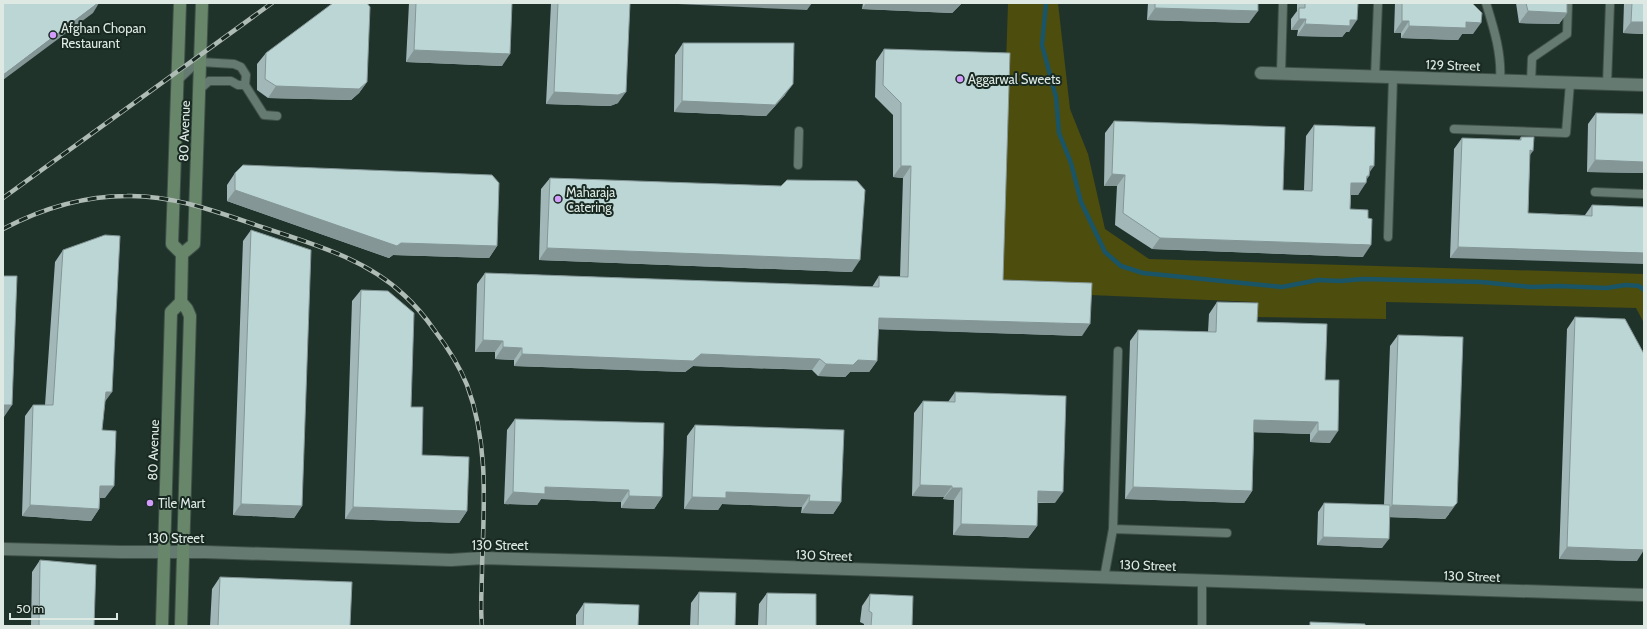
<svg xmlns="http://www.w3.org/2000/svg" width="1647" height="629" viewBox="0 0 1647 629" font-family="Cabin,sans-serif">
  <rect width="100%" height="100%" fill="#20332b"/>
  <!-- green -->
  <path fill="#4d4d0e" d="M1008 3H1058L1070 109 1088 154 1105 229 1149 259 1644 274V323L1636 308 1386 302V319L1256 317V302L1090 295 999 285Z"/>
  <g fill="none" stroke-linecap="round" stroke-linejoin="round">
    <!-- stream -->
    <path stroke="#1a5467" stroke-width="4.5" d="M1046 3 1042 45 1056 97 1059 133 1071 163 1081 202 1105 252 1121 266 1143 273 1282 287 1318 280 1340 281 1363 279 1481 282 1531 287 1559 286 1606 288 1626 285 1639 286 1644 290"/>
    <defs>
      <path id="service" d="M1486 3C1494 29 1502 54 1500 81
        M1281 73 1283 3
        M1375 77 1378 3
        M177 81 193 66 200 62 234 64 241 67 246 75 245 85 264 115 277 116
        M1531 82 1532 58 1567 34 1568 3
        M1607 84 1610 3
        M199 90 209 81H231L238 85H245
        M1454 129 1566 133 1570 83
        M798 165 799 131
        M1595 192 1644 194
        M1388 237 1393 77
        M1113 529 1227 533
        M1104 578 1113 529 1118 351
        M1202 626V581"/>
      <path id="minor" d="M1261 73 1644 85
        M3 549 121 552H205L451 560 483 558 666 563 1644 595"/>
      <path id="secondary" d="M180 3 172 244 182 254
        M181 302 187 309 190 316 181 626
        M162 626 171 312 181 302 182 254 194 244 202 3"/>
    </defs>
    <!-- service casing -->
    <use href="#service" stroke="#40514a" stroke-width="10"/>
    <!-- minor casing -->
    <use href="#minor" stroke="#40514a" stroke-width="14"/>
    <!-- secondary casing -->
    <use href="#secondary" stroke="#40514a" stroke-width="14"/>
    <!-- service -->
    <use href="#service" stroke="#657a71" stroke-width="8"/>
    <!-- minor -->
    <use href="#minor" stroke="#657a71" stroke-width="12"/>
    <!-- secondary -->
    <use href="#secondary" stroke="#68876a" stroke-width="12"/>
    <defs>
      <path id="rail" d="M3 198 272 3
        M3 229C41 209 83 196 127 196 170 195 212 210 253 224 305 242 363 256 404 295 416 306 426 318 435 331 448 348 459 365 467 385 489 444 484 505 482 567 482 587 480 607 482 626"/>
    </defs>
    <!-- rail casing -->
    <use href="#rail" stroke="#afbcb6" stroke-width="4.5"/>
    <!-- rail -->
    <use href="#rail" stroke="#172921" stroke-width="3" stroke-dasharray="9" stroke-linecap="butt"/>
  </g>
  <!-- wall -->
  <path fill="#a2b8b8" d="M409 3H512L502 66 406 62Z
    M551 3H630L618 103 610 106 546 104Z
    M863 3H962L952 13 862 9Z
    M1148 3H1258L1249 23 1147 20Z
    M1297 3H1358L1349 32H1346L1342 37 1297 36 1298 30H1291V19L1297 11Z
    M1395 3H1472L1473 34H1462L1458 40 1401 38V33H1394Z
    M1516 3H1567V13L1559 24 1519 23Z
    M1624 3H1644V34L1623 33Z
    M683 43 785 95 766 116 674 112 675 55Z
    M884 49 1003 280 1082 336 878 329 877 361 869 372H850L845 377 818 376 812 370 693 366 685 372 514 366V360L495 359V352H475L477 284 485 273 872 287 879 276 900 277 903 178 893 177V115L875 97 876 61Z
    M266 53 367 82 359 93 351 100 268 98 257 90V64Z
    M1596 113 1644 114V173L1587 172 1588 124Z
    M1114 121 1283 190H1304L1306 136 1314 125 1370 172 1366 180 1358 195H1351L1350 209 1363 257 1152 249 1115 225 1117 186H1104L1105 133Z
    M1521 137 1530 156 1528 213 1585 215 1592 205 1644 207 1450 258 1454 149 1462 138 1519 140Z
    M235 173 497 246 489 258 393 255 389 258 227 201V185Z
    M550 178 852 272 539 260 541 189Z
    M251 230 302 506 294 518 233 515 243 241Z
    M63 250 105 402 102 430 105 498H100L99 509 91 521 22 516 25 416 33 405H45L55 262Z
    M361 290 411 407 422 455 467 511 459 523 345 519 352 301Z
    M1217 302 1257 322 1325 380 1330 443 1310 442V434L1254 432 1252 491 1244 503 1125 499 1130 341 1138 330 1208 332 1209 314Z
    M1575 317 1637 561 1559 559 1567 329Z
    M1398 335 1449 514 1445 519 1389 517 1382 548 1317 545 1318 512 1324 503 1384 505 1390 346Z
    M955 392 1055 503H1037V526L1028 538 953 535 954 500 943 499 944 497 912 496 914 413 923 401 948 402Z
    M515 419 662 497 654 509 621 508V502L541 499 537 505 504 504 507 430Z
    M695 425 841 502 833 514 801 513 802 507 722 504 718 510 684 509 687 436Z
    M40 560 94 626H31L32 572Z
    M220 577 350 626H210L212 589Z
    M699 592 735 626H690L691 603Z
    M767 593 816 626H758L759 604Z
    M870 594 912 626H864V624L860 622 862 606Z
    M584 603 638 626H576V615Z"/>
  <!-- shaded-wall -->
  <path fill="#849696" d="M98 3H99L93 13 3 80V75Z
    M678 3H812L807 10 678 4Z
    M866 3H962L952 13 862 9Z
    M1155 8 1258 11 1249 23 1147 20Z
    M1528 11 1567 13 1559 24 1519 23Z
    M1299 19H1306L1298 30H1291Z
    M1350 20H1357L1349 32H1346L1342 37 1297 36 1305 24Z
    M1402 21H1409L1401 33H1394Z
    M1466 22 1481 23 1473 34H1462L1458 40 1401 38 1409 26Z
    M1631 22H1644V34L1623 33Z
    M414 50 510 54 502 66 406 62Z
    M367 82 359 93 351 100 268 98 276 86Z
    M793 84 785 95 766 116 674 112 682 101Z
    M554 92H626L618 103 610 106 546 104Z
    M1530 150 1533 151 1525 162Z
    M1595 160 1644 162V173L1587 172Z
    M901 166H911L903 178 893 177Z
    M1370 166H1374L1367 176H1369L1364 183H1366L1358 195H1343L1351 183Z
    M1112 174 1125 175 1117 186H1104Z
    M235 190 401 243 497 246 489 258 393 255 389 258 227 201Z
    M1160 238 1371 245 1363 257 1152 249Z
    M1458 247 1644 253V264L1450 258Z
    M547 248 860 260 852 272 539 260Z
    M879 318 1090 324 1082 336 871 329Z
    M483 340 503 341 495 352H475Z
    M503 347 522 348 514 360 495 359Z
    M522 354H701L820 359 812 370 693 366 685 372 514 366Z
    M858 360 877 361 869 372H850L845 377 818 376 826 364Z
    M106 392H112L104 403Z
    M3 405H12L4 417H3Z
    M1254 420 1318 422 1310 434 1246 432Z
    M1318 431H1338L1330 443 1310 442Z
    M920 485 952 486 944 497 912 496Z
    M100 486H114L105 498H92Z
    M545 487 629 490 621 502 541 499 537 505 504 504 513 492Z
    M1133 487 1252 491 1244 503 1125 499Z
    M952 488H962L954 500 943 499Z
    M1038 491 1063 492 1055 503 1030 502Z
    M726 492 810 495 802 507 722 504 718 510 684 509 692 497Z
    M629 496 662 497 654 509 621 508Z
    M809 501 841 502 833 514 801 513Z
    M1457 503 1449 514 1445 519 1384 517 1392 505Z
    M241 504 302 506 294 518 233 515Z
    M30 505 99 509 91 521 22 516Z
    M353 507 467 511 459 523 345 519Z
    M961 524 1037 526 1028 538 953 535Z
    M1323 537 1389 539 1382 548 1317 545Z
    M1567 547 1644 550 1637 561 1559 559Z"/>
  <!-- building -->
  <path fill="#bcd6d6" stroke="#849696" d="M3 3H98L3 75Z
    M333 3H367L370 7 367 82 359 89 276 86 265 79 266 53Z
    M416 3H512L510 54 414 50Z
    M558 3H630L626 92 618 95 554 92Z
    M1155 3H1258V11L1155 8Z
    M1305 3H1358L1357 20H1350V26L1305 24 1306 19H1299V8H1305Z
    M1402 3H1472L1482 13 1481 23 1466 22V28L1409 26V21H1402Z
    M1526 3H1567V13L1528 11Z
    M1632 3H1644V22H1631Z
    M683 43H794L793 84 775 105 682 101Z
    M884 49 1010 53 1003 280 1092 283 1090 324 879 318 877 361 858 360 853 365 826 364 820 359 701 354 693 361 522 354V348L503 347V341L483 340 485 273 879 287V276L908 277 911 166H901V103L883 85Z
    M1596 113 1644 114V162L1595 160Z
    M1114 121 1285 127 1283 190 1312 191 1314 125 1375 127 1374 166H1370L1369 176H1367L1366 183H1351L1350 209 1368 210V218L1372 219 1371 245 1160 238 1123 213 1125 175 1112 174Z
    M1521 137H1534L1533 151 1530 150 1528 213 1592 216V205L1644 207V253L1458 247 1462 138 1521 140Z
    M243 165 492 175 499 183 497 246 401 243 397 246 235 190V173Z
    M550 178 781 186 787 180 857 181 865 190 860 260 547 248Z
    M251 230 311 250 302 506 241 504Z
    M105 235 120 236 112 392H106L102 430 116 431 114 486H100L99 509 30 505 33 405H53L63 250Z
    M3 276H17L12 405H3Z
    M361 290 388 291 414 313 411 407H423L422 455 469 457 467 511 353 507Z
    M1217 302 1258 303 1257 322 1327 324 1325 380H1339L1338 431H1318V422L1254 420 1252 491 1133 487 1138 330 1216 332Z
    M1575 317 1625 319 1644 354V550L1567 547Z
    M1398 335 1463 337 1457 503 1453 507 1392 505Z
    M955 392 1066 396 1063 492 1038 491 1037 526 961 524 962 488H952V486L920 485 923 401 955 402Z
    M515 419 664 423 662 497 629 496V490L545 487V494L513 492Z
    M695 425 844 430 841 502 809 501 810 495 726 492V498L692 497Z
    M1324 503 1390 505 1389 539 1323 537Z
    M40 560 96 565 94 626H39Z
    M220 577 352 582 350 626H218Z
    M699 592 736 593 735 626H698Z
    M767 593 816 594V626H766Z
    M870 594 913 596 912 626H871L872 613 869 611Z
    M584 603 639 605 638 626H583Z
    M1310 622 1365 624V626H1310Z"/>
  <!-- markers -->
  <g fill="#d39cfc" stroke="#172921" stroke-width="1.5">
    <circle cx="53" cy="35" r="4"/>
    <circle cx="960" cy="79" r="4"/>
    <circle cx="558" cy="199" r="4"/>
    <circle cx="150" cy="503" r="4"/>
  </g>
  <g text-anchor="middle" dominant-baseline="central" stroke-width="4" stroke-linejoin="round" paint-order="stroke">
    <!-- poi labels -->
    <g font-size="13" fill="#dee9e4" stroke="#172921" text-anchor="start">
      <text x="61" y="28">Afghan Chopan<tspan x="61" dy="15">Restaurant</tspan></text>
      <text x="968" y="79">Aggarwal Sweets</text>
      <text x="566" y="192">Maharaja<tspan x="566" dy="15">Catering</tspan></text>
      <text x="158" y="503">Tile Mart</text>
    </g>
    <!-- street labels -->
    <g font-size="13" fill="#dee9e4" stroke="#172921">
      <text transform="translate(1453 65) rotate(2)">129 Street</text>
      <text transform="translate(184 131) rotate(-88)">80 Avenue</text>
      <text transform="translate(153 450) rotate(-88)">80 Avenue</text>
      <text x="176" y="538">130 Street</text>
      <text x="500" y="545">130 Street</text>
      <text transform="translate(824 555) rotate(2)">130 Street</text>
      <text transform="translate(1148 565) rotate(2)">130 Street</text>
      <text transform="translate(1472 576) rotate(2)">130 Street</text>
    </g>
  </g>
  <!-- border -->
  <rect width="1647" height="629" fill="none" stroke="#dee9e4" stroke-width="8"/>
  <!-- scale -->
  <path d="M10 613v6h107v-6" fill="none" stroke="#dee9e4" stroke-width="2"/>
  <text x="16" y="613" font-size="12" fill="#dee9e4" stroke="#172921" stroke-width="3" paint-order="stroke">50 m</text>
</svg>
